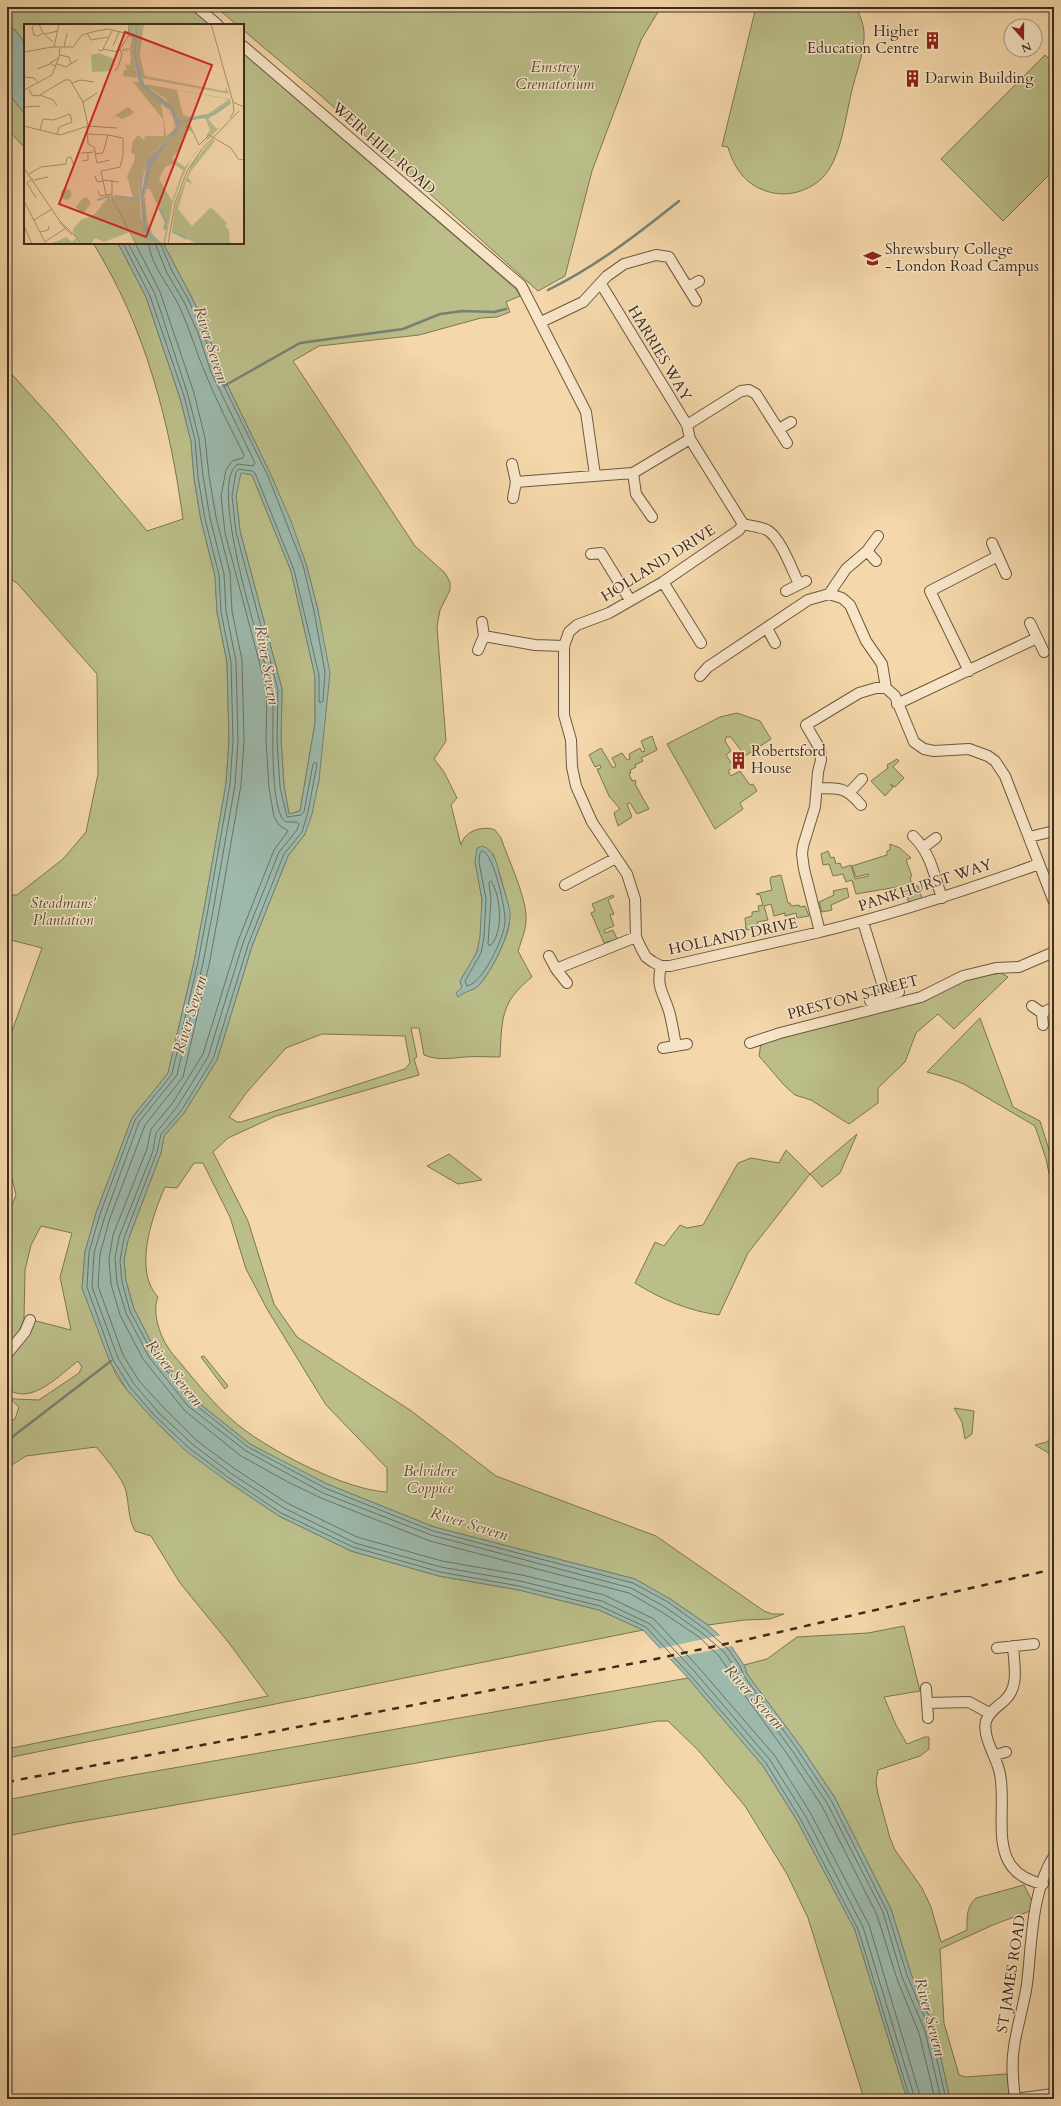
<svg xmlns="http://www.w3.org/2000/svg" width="1061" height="2106" viewBox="0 0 1061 2106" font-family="Cardo,serif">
  <rect width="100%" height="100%" fill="#f4d7aa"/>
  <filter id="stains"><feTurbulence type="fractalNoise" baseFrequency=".005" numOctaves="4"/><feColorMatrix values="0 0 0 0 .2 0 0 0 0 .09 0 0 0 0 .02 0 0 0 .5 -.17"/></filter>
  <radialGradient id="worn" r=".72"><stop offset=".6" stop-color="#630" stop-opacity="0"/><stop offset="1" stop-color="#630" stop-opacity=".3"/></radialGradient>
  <!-- green -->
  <path fill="#bbbe89" stroke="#7c7654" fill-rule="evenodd" d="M7 7H193L212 25H25V44L16 31 7 25Z
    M216 7H661L641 40 592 171 565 276 538 291 319 94 243 30V25H237Z
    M756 7H856C861 17 865 28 864 39 863 56 856 73 852 90 846 114 842 151 828 171 815 190 788 199 766 191 745 184 734 168 728 147L722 146Z
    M243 53 516 289 520 296 506 302 510 312 497 317 481 318 419 335 319 346 293 361 415 546 445 573 450 582V590L440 610 437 627 446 741 434 759 444 772 457 798 451 805 461 845C462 843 463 839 465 837 471 829 487 826 495 830L501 838C508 859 525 894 526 915 527 927 522 939 518 951L532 977C500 1002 502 1020 500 1057 488 1057 477 1056 465 1057 451 1058 438 1061 424 1055L419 1028H411L417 1057 414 1059 419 1075 276 1116 228 1138 213 1152 248 1221 274 1304 297 1337 410 1410 496 1476 656 1536 764 1611 772 1614H784L770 1619 744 1620 708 1625 670 1599 635 1579 434 1527 327 1484 295 1469 250 1444 195 1400 156 1352 134 1309 126 1281 124 1260 128 1240 161 1153 164 1136 184 1113 217 1060 252 946 288 856 305 834 319 780 318 610 306 564 271 475 219 368 207 330 192 298 163 243H243ZM493 854C499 872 511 906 509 925 507 940 488 978 477 987 472 991 462 991 456 993L462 987 460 981C466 971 473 961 477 951 488 923 481 890 475 862ZM322 1034 405 1036 410 1063 405 1069 241 1122H237L229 1117 247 1092 286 1048ZM194 1163H203L230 1217 246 1269 267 1309 326 1405 387 1468V1492C347 1490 279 1455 246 1431 222 1414 201 1388 182 1365 177 1359 171 1353 167 1346 159 1333 152 1311 158 1297 133 1271 152 1216 165 1187L177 1188Z
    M1045 55 1054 64V170L1003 221 941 159Z
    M7 92 25 114V148L7 129Z
    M93 243H118L146 297 180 398 191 441 194 478 201 520 215 576 217 612 227 662 229 741 226 784 205 904 194 962 168 1073 132 1118 96 1213 85 1252 82 1288 116 1375 127 1390 169 1435 227 1481 279 1516 351 1551 439 1576 519 1590 599 1610 643 1630 7 1758V1749L268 1696 229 1643 180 1583 151 1536 135 1531C128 1518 129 1505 126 1491 123 1479 105 1457 96 1447L26 1456 7 1468V1422L15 1419 19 1407 7 1396 14 1399 39 1400 79 1373 82 1367 78 1361C59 1375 32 1406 7 1389V1358L32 1320 71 1330 60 1277 72 1233 41 1226 31 1245 25 1270 24 1319 18 1334 7 1349V1218L16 1195 7 1158V1045L42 948 7 939V895H17L63 859 86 832 98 774 97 674 17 583 7 577V369L56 423 147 531 183 519C170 423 145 326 93 243Z
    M240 472 252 475 291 571 315 676V723L300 811 289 814 284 786 281 740 282 689 240 531 236 496Z
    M737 713 760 721 771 739 745 756 731 737H726L725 741 731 751 726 755 734 767 728 771 731 776 740 771 750 785 753 784 757 791 740 803 743 809 715 829 667 744 720 717Z
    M652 736 657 750 641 758 643 761 635 765 636 767 630 770 631 773 629 774 632 781 635 780 636 783 635 784 649 809 637 814 630 803 627 804 632 817 618 826 614 813 620 809 609 796 597 769 601 768 600 765 595 767 589 755 601 748 613 768 616 766 612 758 622 753 627 760 630 759 629 754 640 748 642 752 645 751 641 741Z
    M897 759 899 761 893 767 904 778 895 787 890 784 893 787 885 796 871 781 888 768 887 765Z
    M890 844 900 848 910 857 911 858 906 860 912 876 910 877 912 886H918L922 898 911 902 908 901 907 895 905 896 902 889 898 890 897 887 856 894 852 880 846 882 843 874 833 876 829 864 823 865 821 854 828 851 831 858 834 857 836 864 840 863 842 868 851 865 855 879 869 876 868 874 856 877 852 866 887 855V851L890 850Z
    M781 875 788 903H790L791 906 799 905 800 907 805 906 809 916 797 918 796 913 785 916V913L774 916 771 904 764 906 768 920 757 922 758 927 746 930 745 918 752 916V912L759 911 758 906 763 905 760 895 756 894 772 890 770 881 771 877Z
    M847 888 849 897 831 905 832 910 822 912 819 902 834 895 833 891Z
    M613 895 614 897 608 900 614 914 610 915 614 926 604 930 605 933 613 930 617 939 604 943 591 913 595 911 592 904Z
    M1001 973 1008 977 954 1029 938 1014 916 1033 905 1062 878 1088V1103L849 1124 811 1100 795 1095 784 1085 759 1056 761 1043 811 1028 925 1001 966 979Z
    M980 1018 1013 1107 1040 1121 1054 1166V1197L1046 1159 1035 1126 964 1084 948 1078 927 1072Z
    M857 1134 840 1173 822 1187 810 1174 748 1253 719 1315C688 1311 661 1299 635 1283L655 1242 664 1246 680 1225 687 1228 703 1225 738 1163 751 1158 779 1163 786 1150 810 1174Z
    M449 1154 482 1180 458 1184 427 1166Z
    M204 1356 228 1386 225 1389 201 1357Z
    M954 1408 974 1411 972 1434 965 1439 962 1422Z
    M1054 1425V1456L1035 1445 1047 1442 1053 1434Z
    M904 1626 920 1691 884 1697 896 1725 907 1744 925 1737H929V1749L920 1756 878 1770 876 1782 878 1794 890 1838 895 1850 922 1888 931 1907 941 1942 967 1930C967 1918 966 1907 976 1898L1024 1885 1032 1901 1030 1911 993 1925 940 1949 944 2023 959 2075 965 2077 1007 2074 1010 2099H950L934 2028 911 1974 891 1909 835 1798 801 1747 747 1674 744 1665 767 1659 797 1637 868 1633Z
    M688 1678 763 1766 798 1822 855 1930 907 2099H864L808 1918 787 1874 745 1806 698 1750 668 1721H658L66 1824 7 1836V1800L122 1777Z"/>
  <!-- water -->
  <path fill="#9cb9ac" stroke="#768174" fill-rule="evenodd" d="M7 25 16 31 25 44V114L7 92Z
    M118 243H163L192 298 207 330 219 368 271 475 291 521 306 564 318 610 330 673 319 780 312 814 305 834 288 856 252 946 217 1060 184 1113 164 1136 161 1153 128 1240 124 1260 126 1281 134 1309 156 1352 195 1400 250 1444 327 1484 434 1527 635 1579 670 1599 708 1625 731 1646 744 1665 747 1674 801 1747 835 1798 891 1909 911 1974 934 2028 950 2099H907L855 1930 798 1822 763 1766 688 1678 643 1630 599 1610 519 1590 439 1576 351 1551 279 1516 227 1481 186 1451 152 1418 127 1390 110 1362 82 1288 85 1252 96 1213 132 1118 168 1073 194 962 205 904 226 784 229 741 227 662 217 612 215 576 201 520 194 478 191 441 180 398 146 297ZM241 473 252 475 291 571 315 676V723L300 811 289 814 284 786 281 740 282 689 240 531 236 496Z
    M482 846C495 850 497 865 500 876 503 888 508 900 510 912 512 931 491 974 477 987 473 990 464 992 458 997L456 993 462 987 460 981 477 952 480 936 482 899 475 862 477 848Z"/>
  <!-- pier -->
  <path fill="#f4d7aa" d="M722 1635 733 1646 668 1659 658 1649Z"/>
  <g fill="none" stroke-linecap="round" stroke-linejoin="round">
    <!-- shore -->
    <path stroke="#6c7366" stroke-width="1" d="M123 243 150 296 184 396 195 440 198 477 205 519 219 575 221 612 231 662 233 741 230 784 209 904 198 962 172 1074 135 1120 100 1214 89 1252 87 1287 113 1360 130 1387 154 1415 189 1448 229 1478 281 1513 353 1547 440 1572 519 1586 600 1606 646 1627 691 1676 766 1763 801 1820 858 1929 910 2099
      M128 243 155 294 188 395 199 439 203 476 210 518 224 574 226 611 236 661 238 741 235 785 214 905 203 963 177 1075 139 1122 105 1216 94 1253 92 1287 118 1358 134 1384 158 1412 192 1444 232 1474 284 1508 355 1543 441 1567 520 1581 602 1601 650 1624 695 1672 770 1760 806 1817 863 1927 915 2099
      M135 243 160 292 194 393 205 438 209 476 216 517 230 573 232 611 242 660 244 741 241 785 220 906 209 965 183 1077 145 1125 110 1218 100 1254 98 1286 123 1355 139 1381 163 1407 196 1440 235 1469 287 1503 357 1537 442 1561 522 1575 604 1595 654 1619 699 1668 775 1756 811 1814 869 1925 921 2099
      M149 243C149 263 171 288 179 306 190 329 196 352 206 375 217 402 231 429 244 455L243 458 232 461 226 470 221 496 225 533 267 691 266 740 269 788 274 817 279 825 288 831 274 850 238 941 203 1054 172 1104 151 1129 147 1149 113 1235 109 1259 111 1284 120 1315 143 1359 185 1411 241 1456 288 1482 321 1498 430 1541 629 1593 662 1612 699 1637 719 1656 730 1672 735 1682 788 1755 822 1806 877 1915 897 1979 919 2033 935 2099
      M155 243 167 273 184 302 198 333 211 372 255 463 253 466 238 464C209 480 254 623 261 651 264 664 272 679 273 692 274 714 268 812 286 822H297L299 824 297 830 279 852 243 943 208 1057 177 1107 156 1133 153 1151 119 1237 115 1258 117 1283 126 1313 149 1357 188 1406 246 1451 323 1493 431 1535 631 1588 665 1607 702 1633 724 1652 736 1669 740 1679 793 1752 827 1803 883 1912 902 1977 925 2031 941 2099
      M160 243 172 271 188 299 203 332 216 370 268 476 303 565 314 611 325 672 323 701 320 703 319 701V675L294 570 255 473 252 471 239 469 236 472 232 496 236 532 278 690 277 740 280 787 287 817 301 815 304 812 313 764 315 762 317 764 308 812 302 832 284 854 248 945 213 1059 181 1111 161 1134 157 1152 124 1238 120 1261 122 1282 130 1311 153 1354 192 1402 248 1447 325 1488 433 1531 633 1583 668 1602 705 1629 728 1649 740 1666 744 1676 797 1749 831 1800 887 1911 907 1975 930 2030 946 2099
      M483 851C494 855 506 910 505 922 504 938 483 983 467 986L465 981 481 953 484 937 486 899 479 862 480 853Z
      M491 881C501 895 504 934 490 946L488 944 491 899 489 883Z"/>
    <!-- stream -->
    <path stroke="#768174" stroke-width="2.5" d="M548 290C595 267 638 234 679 201
      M224 386 300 343 403 329 440 314 463 311 494 312 506 309
      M7 1441 111 1361"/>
    <defs>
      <path id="street" d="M197 7 218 25
        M243 46 521 285 586 412 595 475
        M601 284 687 425 690 439 743 524 739 530 663 582 609 613 577 625 569 632 564 646V715L571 740 572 767 576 786 592 822 627 874 635 899 636 937 641 948 646 957 653 962 661 966H670L820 932 804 869 802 854 803 846 815 807 818 772 821 760 820 749 806 725 859 693 876 688H886L895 696 914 742 924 749 934 751 969 749 988 756 995 761 1005 776 1054 902
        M688 287 699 281
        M541 322 583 302 607 276 624 264 656 255 669 257 696 301
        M687 425 741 391 749 390 756 394 787 443
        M779 429 791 422
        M512 464 516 482 513 498
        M633 473 636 494 652 517
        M516 482 633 473 690 439
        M743 524C750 526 761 527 767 530 781 538 792 570 799 584
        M992 543 1006 574
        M867 551 876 561
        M591 554 601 553 630 600
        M663 582 701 643
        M786 591 806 581
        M829 594 846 569 867 551 878 536
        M1030 623 1044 652
        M767 628 775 643
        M484 636 535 645 564 646
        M478 650 484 636 482 622
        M969 671 930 591 998 556
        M700 676 708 667 808 600 829 594 842 598 850 605 866 641 882 664 886 688
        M897 704 1037 638
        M817 788C839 788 846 787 861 805
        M849 793 862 779
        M913 836C931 853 934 875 942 898
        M1029 837 1054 831
        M924 847 936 838
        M565 885 616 858
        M863 922 886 996
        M820 932C895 914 967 890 1039 864
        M549 956 556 969 567 983
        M661 966C656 987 663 992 669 1011 672 1022 674 1034 676 1046
        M556 969 636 937
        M870 1001 899 992
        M1032 1006 1042 1013 1043 1025
        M1042 1013 1054 1007
        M750 1043 780 1033 921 997 963 976 996 968 1019 967 1054 952
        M663 1048 687 1044
        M7 1354 25 1332 30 1320
        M1013 1646C1014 1665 1020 1687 1004 1701 997 1707 989 1712 986 1721 982 1738 997 1757 1000 1774 1008 1815 984 1872 1043 1884
        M997 1648 1034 1644
        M926 1688 928 1718
        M927 1703 969 1702 989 1713
        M995 1755 1006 1752
        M1054 1856C1031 1892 1032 1943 1027 1984 1024 2005 1017 2026 1014 2047 1011 2064 1013 2082 1015 2099L1054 2094"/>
    </defs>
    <!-- street casing -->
    <use href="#street" stroke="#6b5842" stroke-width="12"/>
    <!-- street -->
    <use href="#street" stroke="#f8e5c8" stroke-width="10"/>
    <!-- rail -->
    <path stroke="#3d2d1f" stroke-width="2.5" stroke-dasharray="7 7" stroke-linecap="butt" d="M7 1782 646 1661 749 1639 1054 1569"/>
  </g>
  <!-- icons -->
  <defs>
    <symbol id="building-bare" viewBox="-9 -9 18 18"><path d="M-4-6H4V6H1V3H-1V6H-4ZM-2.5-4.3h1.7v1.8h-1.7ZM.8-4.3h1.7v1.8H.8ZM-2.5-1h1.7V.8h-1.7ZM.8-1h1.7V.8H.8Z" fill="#8f2418" stroke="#f8e5c8" stroke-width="2.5" paint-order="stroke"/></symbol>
    <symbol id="university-bare" viewBox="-9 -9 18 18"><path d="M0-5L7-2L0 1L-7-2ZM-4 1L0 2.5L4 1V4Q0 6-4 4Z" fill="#8f2418" stroke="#f8e5c8" stroke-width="2.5" paint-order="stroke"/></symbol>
  </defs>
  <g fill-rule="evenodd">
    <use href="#building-bare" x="920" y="28" width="25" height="25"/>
    <use href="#building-bare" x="900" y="66" width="25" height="25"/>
    <use href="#university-bare" x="860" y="246" width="25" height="25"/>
    <use href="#building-bare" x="726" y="748" width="25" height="25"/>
  </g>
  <g text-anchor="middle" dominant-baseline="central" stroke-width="3" stroke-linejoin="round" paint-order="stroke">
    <!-- poi labels -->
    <g font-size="15" fill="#3d2d1f" stroke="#f8e5c8" text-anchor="start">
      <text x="919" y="31" text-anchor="end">Higher<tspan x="919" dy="17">Education Centre</tspan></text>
      <text x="925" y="78">Darwin Building</text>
      <text x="885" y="249">Shrewsbury College<tspan x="885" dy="17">- London Road Campus</tspan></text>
      <text x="751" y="751">Robertsford<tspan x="751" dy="17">House</tspan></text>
    </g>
    <!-- park labels -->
    <g font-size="15" font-style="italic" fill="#564a34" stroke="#f8e5c8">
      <text x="555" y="67">Emstrey<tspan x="555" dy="17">Crematorium</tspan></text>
      <text x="63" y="903">Steadmans'<tspan x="63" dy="17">Plantation</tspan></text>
      <text x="430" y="1471">Belvidere<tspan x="430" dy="17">Coppice</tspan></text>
    </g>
    <!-- street labels -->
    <g font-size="15" fill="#3d2d1f" stroke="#f8e5c8">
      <text transform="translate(384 148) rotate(41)">WEIR HILL ROAD</text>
      <text transform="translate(660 353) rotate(59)">HARRIES WAY</text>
      <text transform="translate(658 563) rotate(-32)">HOLLAND DRIVE</text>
      <text transform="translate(925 885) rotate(-18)">PANKHURST WAY</text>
      <text transform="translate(733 936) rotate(-12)">HOLLAND DRIVE</text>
      <text transform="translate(853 997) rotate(-15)">PRESTON STREET</text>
      <text transform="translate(1011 1974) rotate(-81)">ST JAMES ROAD</text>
    </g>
    <!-- water labels -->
    <g font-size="16" font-style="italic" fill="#555042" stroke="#f8e5c8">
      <text transform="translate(211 345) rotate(72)">River Severn</text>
      <text transform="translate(267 665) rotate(80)">River Severn</text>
      <text transform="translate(190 1015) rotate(-73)">River Severn</text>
      <text transform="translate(174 1373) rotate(51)">River Severn</text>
      <text transform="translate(469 1524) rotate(17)">River Severn</text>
      <text transform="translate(754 1697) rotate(48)">River Severn</text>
      <text transform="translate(930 2017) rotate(75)">River Severn</text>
    </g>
  </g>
  <!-- overview -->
  <g transform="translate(24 24)">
    <rect width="220" height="220" fill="#f4d7aa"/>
    <path d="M93 0H111L109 29 113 54 99 52 100 46H103L101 41H106L107 34 106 25 102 27H97L98 25 106 24 108 14 105 12V1ZM115 0H120L116 31 121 52 201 67 202 63 205 70 118 54 112 29ZM75 29 90 35 87 47 68 48 67 31ZM108 57 115 58 142 82 151 98 150 108 122 137 115 153 117 194 121 210 129 220H112L88 173 109 174 103 152 110 138 111 130 107 129 109 117 114 111 120 116 121 112H140L139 95ZM137 79 147 89 150 98 149 107 142 112ZM120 60 201 74 206 75 207 79 184 95 193 105 196 103 170 130 161 147 149 178 141 220 139 219 142 206 139 205 141 197 126 165H123L121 173 123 196 129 211 139 220H134L125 209 120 191V175L126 145 142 120 154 108 155 97 142 75ZM153 66 203 75 204 76 184 90 165 93 159 91ZM174 94 182 95 186 106 182 112 183 115 161 143 148 134 157 124 158 115 164 106 168 108 165 97ZM149 140 159 146 148 177 135 155 141 143ZM104 83 110 88 107 91 98 95 92 92 87 94ZM189 115 191 117 167 147 164 153 168 160 162 157 154 185 168 202 186 184 189 185 203 199 201 202 205 206 206 220H172L148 205 152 179 168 139ZM124 138 120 148 117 167V148ZM36.5 170a5.5 5.5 0 1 1 11 0a5.5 5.5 0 1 1-11 0ZM63 173 67 179 59 190 55 189 52 183 59 174ZM84 173H87L106 208 80 218 71 214 67 220H61L50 211 49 205 57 196 71 190ZM43 213 48 218 52 214 59 220 28 219Z" fill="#bbbe89" fill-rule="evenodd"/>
    <path d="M111 0H115L112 29 120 60 147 81 156 98 154 108 142 120 128 142 120 171 122 200 134 220 126 217 119 205 115 153 122 137 144 115 152 102 147 87 119 64 114 56 109 29ZM123 138 119 162 117 167V148Z" fill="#9cb9ac" fill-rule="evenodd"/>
    <path fill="none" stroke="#9cb9ac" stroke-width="2" d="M182 92 190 90 206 79M155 99 181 92M90 172 115 175M73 176 86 172M135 184 142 198 141 205M148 207 163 215"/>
    <path fill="none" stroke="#ab9372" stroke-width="1" d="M11 0 8 4 10 11 14 12 19 9M15 0 19 9 29 18M187 0 209 78 210 88 206 94M63 9 67 16 84 13M21 10 34 7M89 22 95 8M30 23 35 0M40 23 43 9M79 25 94 28 104 13 105 1M74 26 78 27 88 7M0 28 28 23H49L58 11 72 7 84 5 105 10M36 31 45 33 47 40M33 40 42 43 53 36M32 43 26 39 35 34M13 45 26 40M91 47 95 41 98 30 96 26M0 53 10 54 14 59M48 59 56 56 70 58M5 65 8 71 14 72 41 56H46L59 78 64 102M0 66 28 51 35 33 36 23M16 71 29 76 33 82M59 78 73 69M209 78 220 83M0 83 16 82M0 102 36 111 64 102 93 104M63 103 64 120 70 123 72 130 79 129 84 111 99 114V131L96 143M161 104 166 102 175 121 185 111 207 124 215 136 220 135M16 106 19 95 30 96 46 90 48 98 35 103 33 111M64 110 84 111M57 129 70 128M71 129 73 139 86 136M58 137 64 136V128M0 144 35 196 59 220M5 150 17 143 42 140 43 134 47 133 50 143M71 152 73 158 79 157M9 155 3 159 12 174M10 156 24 153M79 156 95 158M88 156V174L112 220M74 167 76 172 88 170M82 171 77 147 96 143M0 177 22 220M10 196 28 185M35 198 48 211M0 202 8 220M16 208 24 206 25 202M22 217 42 204M144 220 151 179 163 147 178 125 215 87"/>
    <path fill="#d62828" fill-opacity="0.15" stroke="#d62828" stroke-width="2" d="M101 8 188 41 122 213 35 180Z"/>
    <rect width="220" height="220" fill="none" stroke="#3d2d1f" stroke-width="2"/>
  </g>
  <!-- margin -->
  <rect width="1061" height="2106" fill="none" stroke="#f4d7aa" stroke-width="24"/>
  <rect x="8" y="8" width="1045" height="2090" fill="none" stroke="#3d2d1f" stroke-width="2"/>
  <rect x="12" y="12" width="1037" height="2082" fill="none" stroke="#3d2d1f"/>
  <!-- north arrow -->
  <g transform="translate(1023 38) rotate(159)"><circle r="19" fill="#f8e5c8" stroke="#ad9b84"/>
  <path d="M0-3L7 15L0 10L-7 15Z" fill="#8f2418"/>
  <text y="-6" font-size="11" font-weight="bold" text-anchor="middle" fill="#3d2d1f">N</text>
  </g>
  <rect width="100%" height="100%" filter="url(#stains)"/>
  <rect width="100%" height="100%" fill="url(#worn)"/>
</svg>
